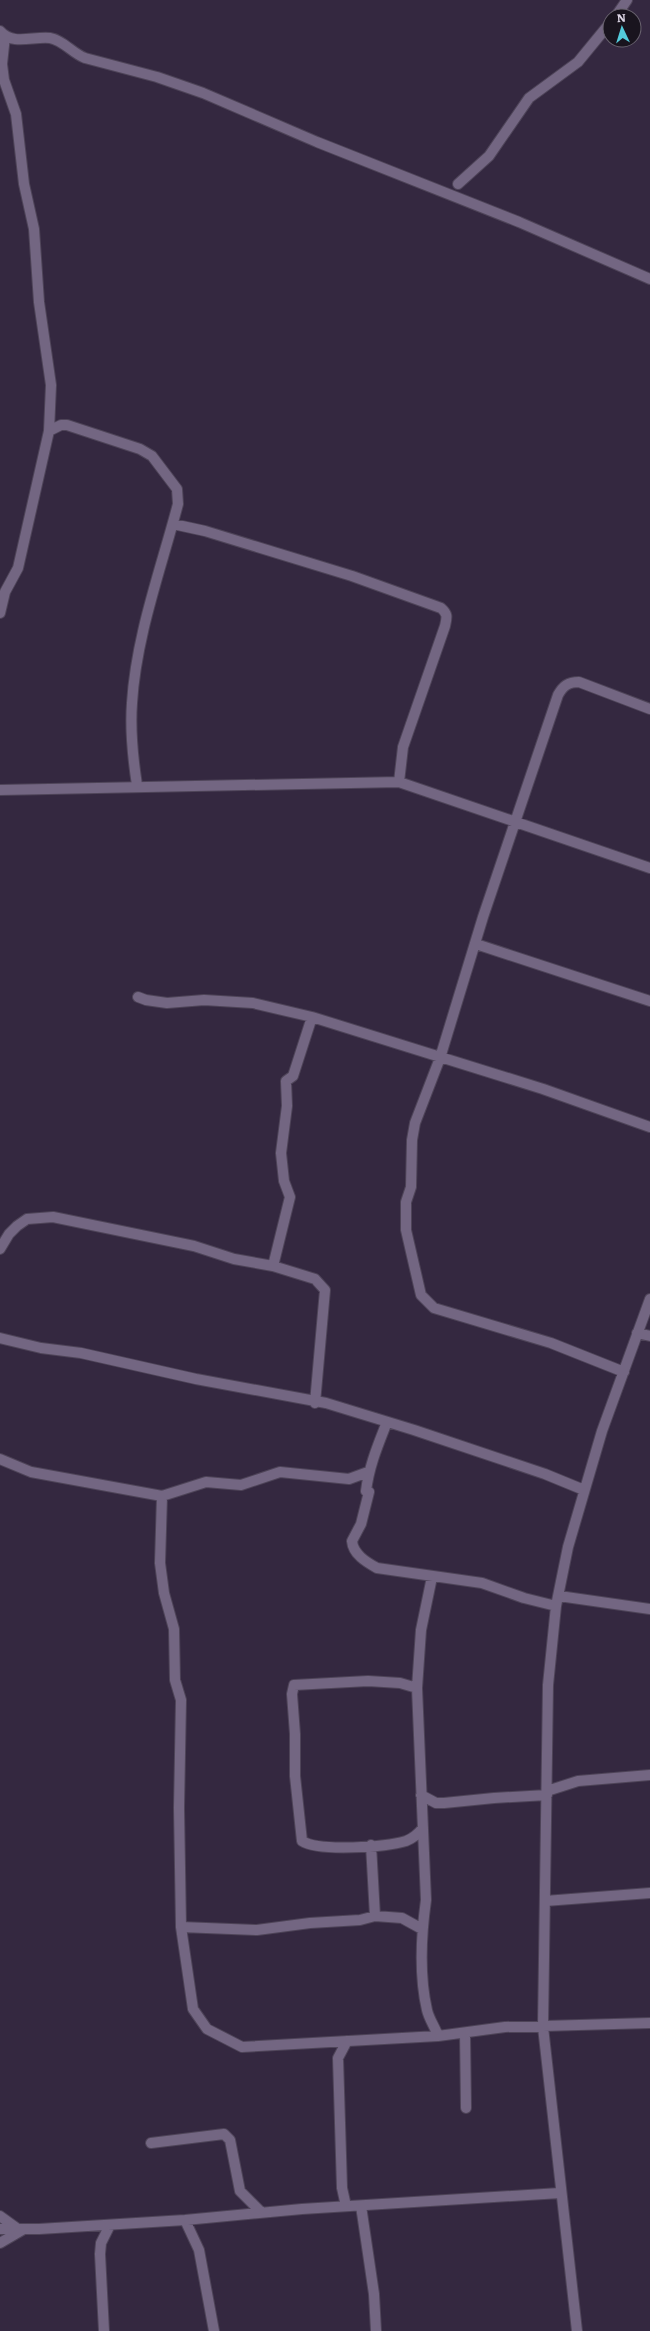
<svg xmlns="http://www.w3.org/2000/svg" width="650" height="2331" viewBox="0 0 650 2331" font-family="Literata,serif">
  <rect width="100%" height="100%" fill="#342840"/>
  <g fill="none" stroke-linecap="round" stroke-linejoin="round">
    <defs>
      <path id="minor" d="M616 16 627 0
        M0 31C13 46 33 36 50 38 63 40 72 53 85 58L157 77 203 93 317 142 519 222 650 279
        M458 184 489 156 529 98 578 62 610 23
        M49 431 61 425H67L140 449 152 456 177 489 178 504C161 569 136 636 132 703 130 730 133 759 137 785
        M173 524 205 531 352 576 441 608C448 614 447 617 445 626L403 747 399 782
        M0 613 5 592 18 568 49 431 51 385 39 302 34 229 24 184 16 114 4 80 2 64 5 36
        M0 790 399 782 650 868
        M476 944 650 1001
        M138 997 146 1000 167 1003 204 1000 253 1003 312 1017 543 1089 650 1127
        M0 1249 9 1234 17 1226 27 1219 53 1217 194 1246 234 1259 273 1266 315 1279 325 1290 315 1403
        M273 1266 290 1197 284 1181 281 1153 287 1106 286 1081 293 1076 312 1017
        M637 1333 650 1336
        M0 1338 41 1348 81 1353 196 1379 326 1403 414 1430 545 1474 584 1490
        M624 1372 551 1343 434 1308 421 1295 406 1230V1202L411 1187 412 1140 415 1123 440 1058 483 917 558 695C563 686 568 682 579 682L650 709
        M387 1422C378 1445 369 1466 366 1491L369 1492 361 1524 352 1541C353 1554 366 1562 377 1568L482 1583 524 1598 556 1606
        M0 1459 31 1472 162 1496 206 1482 241 1485 280 1472 349 1479 368 1472
        M162 1496 160 1563 164 1593 174 1629 175 1680 181 1700 179 1808 181 1927 193 2009 207 2029 242 2047 438 2036 505 2027 650 2023
        M432 1577 421 1630 417 1688 426 1900C421 1936 419 1975 427 2010 429 2019 435 2027 438 2036
        M559 1596 650 1609
        M417 1688 400 1683 368 1681 294 1685 292 1694 295 1734V1776L302 1841C319 1852 386 1847 406 1841 414 1838 418 1834 423 1828
        M547 1791 578 1781 650 1775
        M421 1795 436 1803H444L494 1798 547 1795
        M371 1845 375 1916 402 1918 422 1929
        M545 1901 650 1893
        M181 1927 257 1930 310 1923 360 1920 375 1916
        M465 2033 466 2108
        M151 2143 224 2134 230 2140 240 2191 261 2212
        M346 2206 342 2188 338 2058 347 2041
        M361 2206 374 2294 376 2331
        M0 2216 18 2229H39L185 2220 302 2209 560 2193
        M185 2220 199 2250 214 2331
        M0 2229H18
        M0 2243 24 2229
        M104 2331 100 2254 101 2243 110 2225
        M577 2331 543 2027 548 1685 556 1606 568 1547 602 1431 650 1299"/>
    </defs>
    <!-- minor casing -->
    <use href="#minor" stroke="#4e4458" stroke-width="12"/>
    <!-- minor -->
    <use href="#minor" stroke="#736682" stroke-width="10"/>
  </g>
  <!-- north arrow -->
  <g transform="translate(622 28) rotate(356)"><circle r="19" fill="#19141e" stroke="#68626e"/>
  <path d="M0-3L7 15L0 10L-7 15Z" fill="#53cbdb"/>
  <text y="-6" font-size="11" font-weight="bold" text-anchor="middle" fill="#ded7e7">N</text>
  </g>
</svg>
